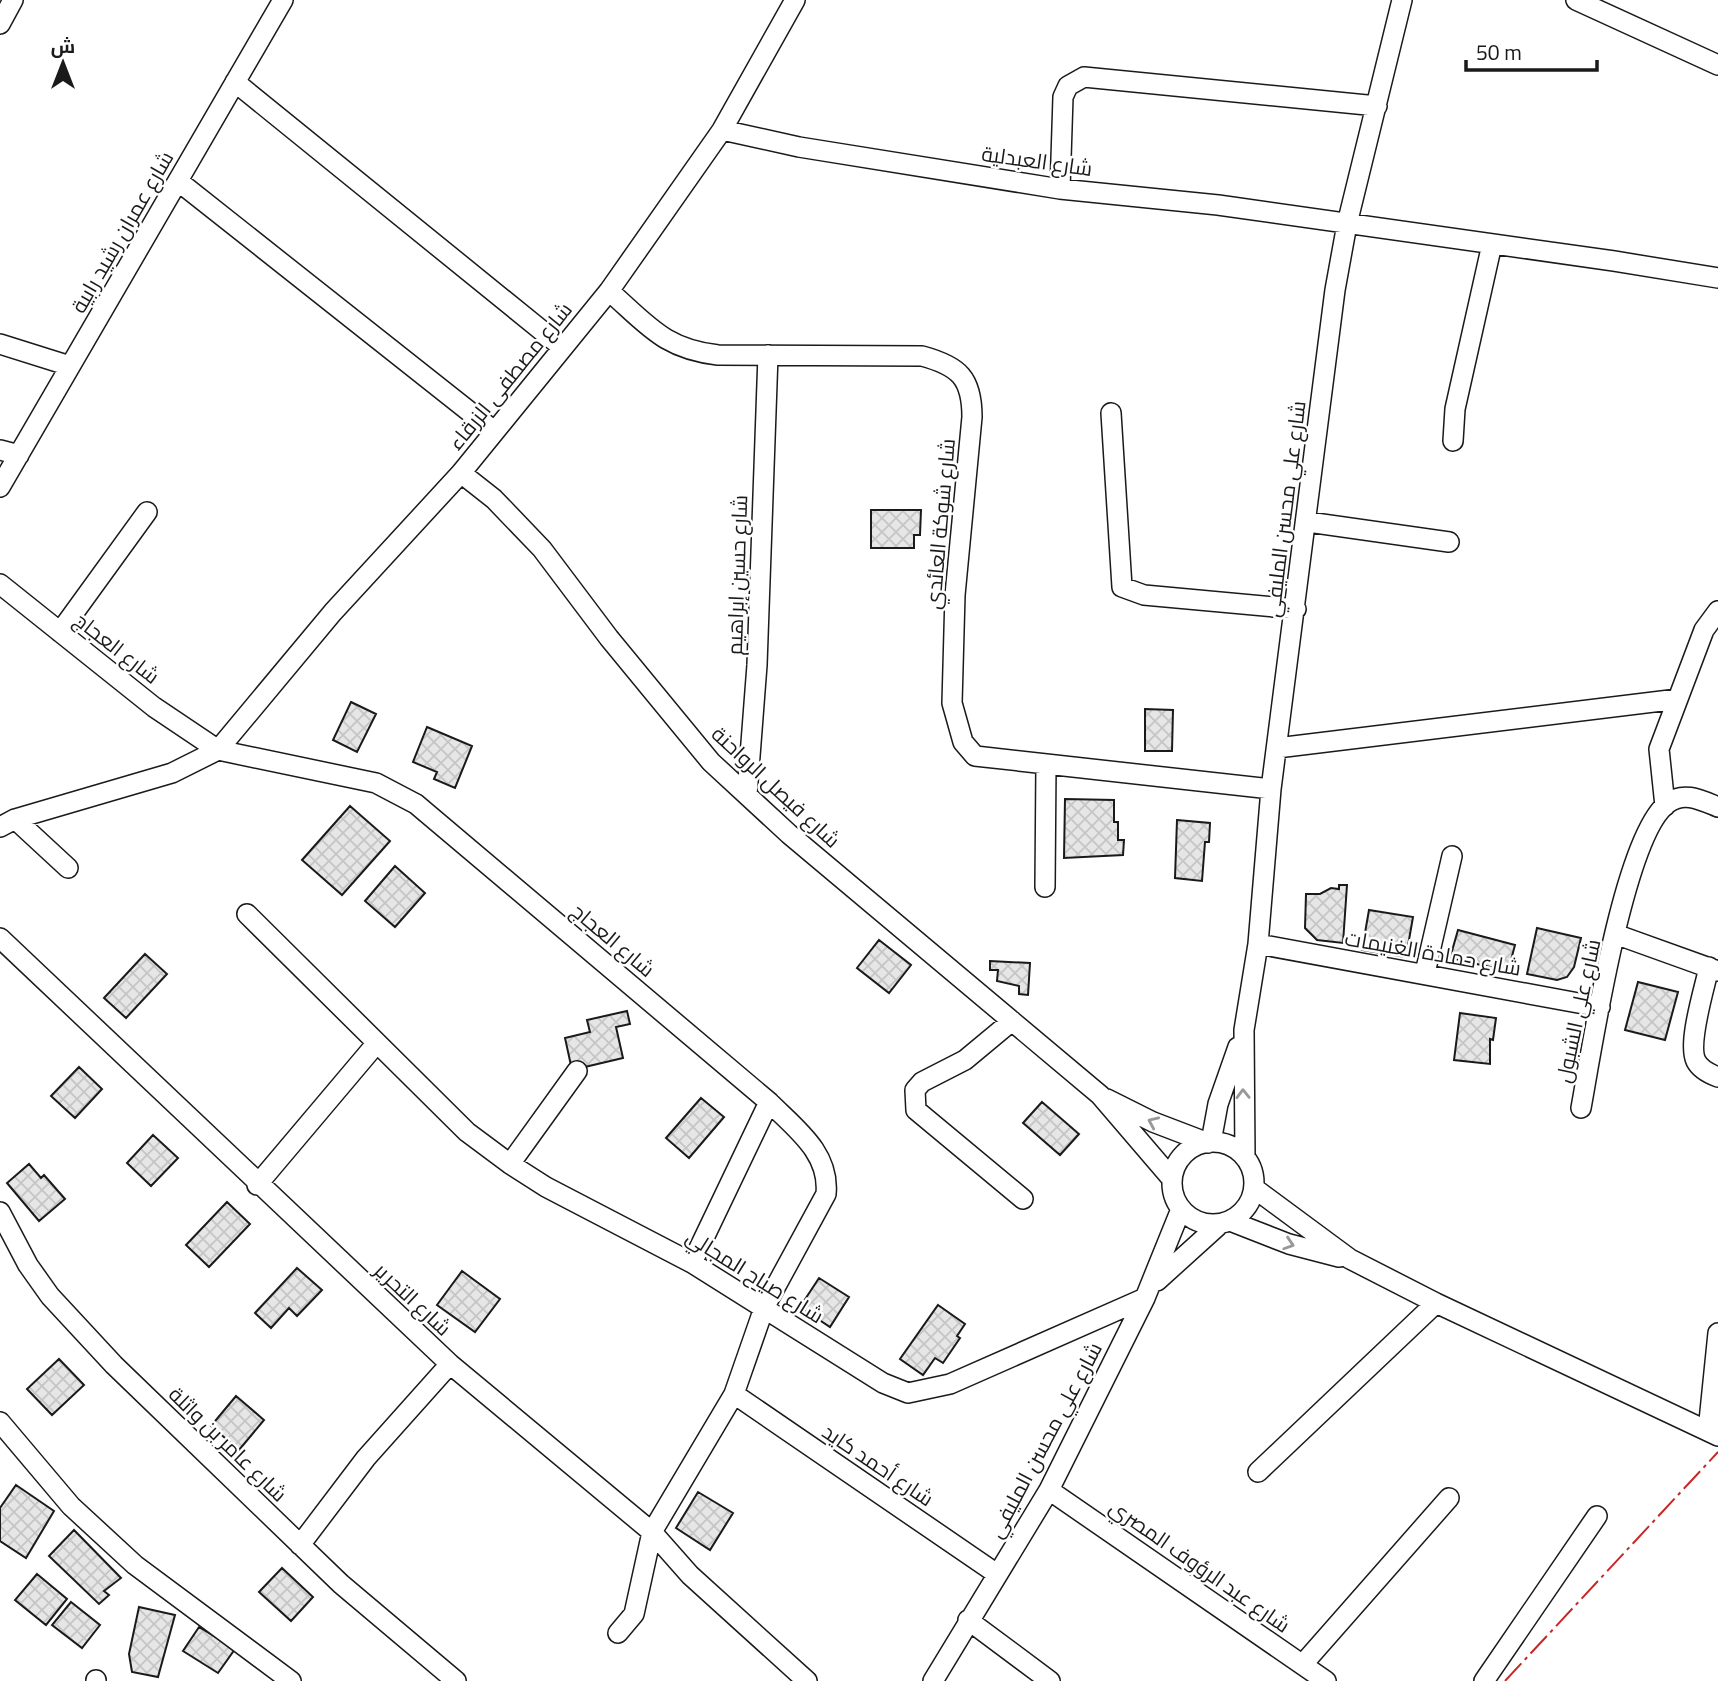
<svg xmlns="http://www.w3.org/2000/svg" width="1718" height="1681" viewBox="0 0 1718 1681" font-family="Georgia,Cairo,serif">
  <defs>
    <pattern id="building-cross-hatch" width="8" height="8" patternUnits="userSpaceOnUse" patternTransform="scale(1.75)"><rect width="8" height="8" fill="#e6e6e6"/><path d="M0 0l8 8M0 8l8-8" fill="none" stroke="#c5c5c5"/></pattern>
  </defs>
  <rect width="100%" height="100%" fill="#fff"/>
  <!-- building -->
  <path fill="url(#building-cross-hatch)" stroke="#1a1a1a" stroke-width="2" d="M871 510H921L920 535H914V548H871Z
    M351 702 376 714 357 752 333 740Z
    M1145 709 1173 710 1172 751H1145Z
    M427 727 472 746 455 788 434 779 437 772 413 762Z
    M1065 799 1114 800V822H1118V840H1124L1123 855 1064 858Z
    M350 806 390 841 342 895 302 860Z
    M1177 820 1210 823 1209 842H1205L1202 881 1175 878Z
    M395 866 425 893 395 927 365 901Z
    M1339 885H1347L1343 943 1317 940 1305 928 1306 894H1320L1331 888 1339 889Z
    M1369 910 1413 917 1406 957 1362 950Z
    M1537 928 1581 938 1574 967 1567 977 1557 980 1527 974Z
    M1458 930 1515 945 1508 971 1450 958Z
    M879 940 911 965 889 993 857 968Z
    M145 954 167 974 126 1018 104 998Z
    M990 961 1030 963 1028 995 1019 994V986L997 981 998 970H990Z
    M1638 982 1678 992 1665 1040 1625 1030Z
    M627 1011 630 1024 616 1027 623 1058 572 1070 565 1038 590 1032 587 1020Z
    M1460 1013 1496 1018 1493 1040 1490 1039V1064L1454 1060Z
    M79 1067 102 1089 75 1118 51 1096Z
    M701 1098 724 1117 689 1158 666 1138Z
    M1042 1102 1079 1134 1060 1155 1023 1123Z
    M153 1135 178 1158 151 1186 127 1163Z
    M29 1164 41 1178 44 1175 65 1199 39 1221 7 1183Z
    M227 1202 250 1224 209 1267 186 1245Z
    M297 1268 322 1290 297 1316 289 1308 271 1328 255 1313Z
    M462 1271 500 1299 475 1332 437 1305Z
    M819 1278 849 1297 830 1327 800 1307Z
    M938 1305 965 1324 957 1336 960 1338 943 1363 935 1358 923 1375 900 1359Z
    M59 1359 84 1385 52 1415 27 1389Z
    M236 1396 264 1420 239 1450 211 1426Z
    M16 1485 54 1511 26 1558 0 1541V1508Z
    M698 1492 733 1513 710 1550 676 1528Z
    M74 1530 121 1578 104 1591 109 1595 99 1604 49 1556Z
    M282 1568 313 1597 291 1621 259 1592Z
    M37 1574 67 1599 46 1625 15 1600Z
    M71 1602 100 1625 82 1648 52 1625Z
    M139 1607 175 1615 158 1677 132 1672 129 1654Z
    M199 1627 235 1649 218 1673 183 1651Z"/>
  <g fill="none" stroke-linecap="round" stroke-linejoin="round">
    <defs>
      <path id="minor" d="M1576 0 1718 65
        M0 24 13 0
        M235 82 562 347
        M722 130 799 147 1060 189 1218 205 1614 261 1718 278
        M178 181 494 431
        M1060 189 1063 97 1068 86 1084 77 1377 106
        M609 291C648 325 664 349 718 355L922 356C959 366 972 378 972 417L955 595 952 703 963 742 975 756 1271 789
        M0 344 70 366
        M1111 413 1122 587 1144 595 1296 609
        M1453 441 1455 409 1492 244
        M0 450 19 455
        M461 473 494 499 542 549 609 638 711 762 789 834 1100 1095 1172 1179
        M0 487 283 0
        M1308 522 1449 542
        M0 584 154 707 218 750 376 783 416 804 769 1102C796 1129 830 1153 826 1194L764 1308 734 1394 652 1532 634 1614 618 1633
        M60 632 147 512
        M1277 748 1678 699
        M747 795 757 665 768 355
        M1665 806 1659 749 1704 630 1718 611
        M15 819 68 868
        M0 827 15 819 172 773 218 750 333 612 461 473 609 291 722 130 795 0
        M1045 887 1046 764
        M247 914 467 1132 510 1164 546 1187 692 1263 883 1383 908 1393 950 1384 1145 1298
        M1615 934 1718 971
        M0 938 450 1364 652 1532 690 1575 807 1681
        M1258 944 1600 1007
        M1709 967C1705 987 1687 1043 1696 1061 1700 1069 1710 1074 1718 1077
        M1425 973 1452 856
        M1012 1021 965 1060 922 1082 915 1090 916 1110 1023 1199
        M1107 1099 1153 1122 1208 1143
        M1581 1108C1592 1048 1624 834 1668 803 1684 791 1701 800 1718 807
        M1211 1142 1218 1104 1238 1047
        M1172 1183a41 41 0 1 1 82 0a41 41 0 1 1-82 0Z
        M1245 1157 1244 1030 1258 944 1271 789 1335 290 1347 224 1402 0
        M510 1164 577 1071
        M257 1185 376 1044
        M1254 1188 1350 1259 1436 1303 1718 1436
        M0 1212 28 1265 50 1296 114 1365 341 1584 456 1681
        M1230 1221 1289 1244 1339 1257
        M692 1263 769 1102
        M1157 1281 1220 1224
        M734 1394 997 1574
        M0 1422 71 1506 135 1565 291 1681
        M1708 1431 1718 1333
        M1258 1472 1436 1303
        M1049 1490 1326 1681
        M300 1545 366 1458 450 1364
        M968 1620 1050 1681
        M1303 1664 1449 1498
        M96 1681V1680
        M933 1681 1049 1490 1145 1298 1181 1209
        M1484 1681 1597 1516"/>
    </defs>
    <!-- minor casing -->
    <use href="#minor" stroke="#1a1a1a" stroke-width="22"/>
    <!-- minor -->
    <use href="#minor" stroke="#fff" stroke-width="19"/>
    <!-- power -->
    <path stroke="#c62828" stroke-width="2" stroke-dasharray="24 5 3.5 5" stroke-linecap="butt" d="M1505 1681 1718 1452"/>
  </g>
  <!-- one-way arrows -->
  <defs><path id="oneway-chevron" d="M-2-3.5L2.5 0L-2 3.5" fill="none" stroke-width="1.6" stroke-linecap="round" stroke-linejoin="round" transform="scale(1.75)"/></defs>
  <g stroke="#989898">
    <use href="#oneway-chevron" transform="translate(1243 1094) rotate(-91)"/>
    <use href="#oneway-chevron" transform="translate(1153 1122) rotate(-156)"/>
    <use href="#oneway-chevron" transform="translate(1289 1244) rotate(18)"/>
  </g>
  <g text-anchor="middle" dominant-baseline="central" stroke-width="5" stroke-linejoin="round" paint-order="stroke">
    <!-- street labels -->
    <g font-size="21" fill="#1a1a1a" stroke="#fff">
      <text transform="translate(1037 161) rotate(8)">شارع العبدلية</text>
      <text transform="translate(122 232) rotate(-60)">شارع عمران رشيد رابية</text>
      <text transform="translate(510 376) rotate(-51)">شارع مصطفى الزرقاء</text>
      <text transform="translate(1285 509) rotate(-83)">شارع علي محسن المليفي</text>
      <text transform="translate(940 524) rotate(-85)">شارع شوكة العائدي</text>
      <text transform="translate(737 575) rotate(-88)">شارع حسين إبراهيم</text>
      <text transform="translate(117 648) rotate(38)">شارع العجاج</text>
      <text transform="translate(776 787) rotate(43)">شارع فيصل الرواحنة</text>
      <text transform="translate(613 940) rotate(40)">شارع العجاج</text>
      <text transform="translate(1433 953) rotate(10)">شارع حمادة الغنيمات</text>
      <text transform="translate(1578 1011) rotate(-78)">شارع علي الشبول</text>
      <text transform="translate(755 1276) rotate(32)">شارع صياح المجالي</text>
      <text transform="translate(413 1299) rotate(43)">شارع التحرير</text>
      <text transform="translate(1045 1440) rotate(-62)">شارع علي محسن المليفي</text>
      <text transform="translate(228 1444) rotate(44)">شارع عامر بن واثلة</text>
      <text transform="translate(878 1465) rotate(34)">شارع أحمد كايد</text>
      <text transform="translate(1200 1566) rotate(35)">شارع عبد الرؤوف المصري</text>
    </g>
  </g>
  <!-- north arrow -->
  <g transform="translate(63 63)" stroke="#ffffff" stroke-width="5" paint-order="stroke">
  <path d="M0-5L12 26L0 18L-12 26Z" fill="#1a1a1a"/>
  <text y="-10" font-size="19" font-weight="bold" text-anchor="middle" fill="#1a1a1a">ش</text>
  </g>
  <!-- scale -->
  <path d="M1466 60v10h131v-10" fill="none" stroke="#1a1a1a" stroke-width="3.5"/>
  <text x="1476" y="60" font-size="21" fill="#1a1a1a" stroke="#ffffff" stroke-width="5" paint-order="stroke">50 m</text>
</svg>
